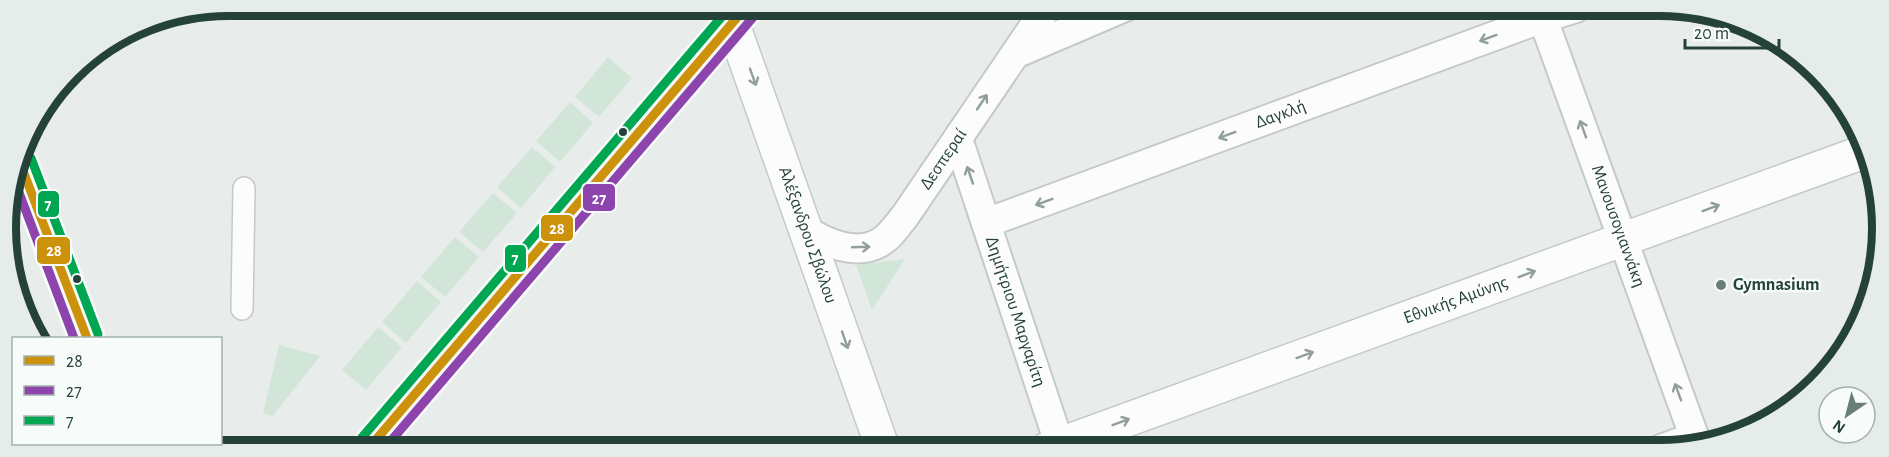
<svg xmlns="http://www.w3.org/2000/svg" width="1889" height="457" viewBox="0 0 1889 457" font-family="'Alegreya Sans',sans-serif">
  <rect width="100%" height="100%" fill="#e8edeb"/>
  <!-- green -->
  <path fill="#d1e6d8" d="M608 57 632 78 599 117 575 97Z
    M570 102 593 123 560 162 536 141Z
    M532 147 555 167 521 208 497 187Z
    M493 193 517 213 483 252 459 232Z
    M455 237 479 257 445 297 421 277Z
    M905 259 872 310 856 265Z
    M417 281 441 302 406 343 382 322Z
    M378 327 402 347 366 390 342 370Z
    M279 345 320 356 273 416 263 413Z"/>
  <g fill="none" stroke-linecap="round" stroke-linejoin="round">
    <defs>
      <path id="pedestrian" d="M242 309 244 188"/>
      <g id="minor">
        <path id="s1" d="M1539 8 1698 447"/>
        <path d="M1015 54 1125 7"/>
        <path id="s2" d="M958 139 1061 449"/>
        <path id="s3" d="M986 223 1543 18 1576 8"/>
        <path id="s4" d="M806 230C825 243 856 256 879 243 890 237 897 226 905 216L1047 7"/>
        <path d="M1661 449 1694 437"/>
      </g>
      <g id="secondary">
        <path id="s5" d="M732 22 883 449"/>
        <path d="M368 449 746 7"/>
        <path id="s6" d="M1047 449 1866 151"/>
      </g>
      <path id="primary" d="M20 162 87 338"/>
    </defs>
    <!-- pedestrian casing -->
    <use href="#pedestrian" stroke="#c5cac8" stroke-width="24"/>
    <!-- minor casing -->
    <use href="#minor" stroke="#c5cac8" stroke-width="32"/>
    <!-- secondary casing -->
    <use href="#secondary" stroke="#c3cbc8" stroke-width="36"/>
    <!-- primary casing -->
    <use href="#primary" stroke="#c3ccc9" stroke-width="36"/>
    <!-- pedestrian -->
    <use href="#pedestrian" stroke="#fcfcfc" stroke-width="21"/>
    <!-- minor -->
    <use href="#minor" stroke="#fcfcfc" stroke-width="28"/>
    <!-- secondary -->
    <use href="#secondary" stroke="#fcfcfc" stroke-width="33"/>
    <!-- primary -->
    <use href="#primary" stroke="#cfd7d5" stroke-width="33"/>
    <defs>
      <path id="bus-1" d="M20 163 87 338
        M368 449 746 7"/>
      <path id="bus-2" d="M15 182 74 338
        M384 449 755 15"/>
      <path id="bus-3" d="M31 158 98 334
        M359 441 730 7"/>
    </defs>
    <!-- bus-1 casing -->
    <use href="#bus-1" stroke="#f7fbf9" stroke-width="14"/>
    <!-- bus-2 casing -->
    <use href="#bus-2" stroke="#f7fbf9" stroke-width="14"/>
    <!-- bus-3 casing -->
    <use href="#bus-3" stroke="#f7fbf9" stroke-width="14"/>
    <!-- bus-1 -->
    <use href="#bus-1" stroke="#cd920c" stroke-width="9"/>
    <!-- bus-2 -->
    <use href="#bus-2" stroke="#8e44ad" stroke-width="9"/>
    <!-- bus-3 -->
    <use href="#bus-3" stroke="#00a651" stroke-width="9"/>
  </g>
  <!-- one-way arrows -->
  <defs><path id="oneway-shaft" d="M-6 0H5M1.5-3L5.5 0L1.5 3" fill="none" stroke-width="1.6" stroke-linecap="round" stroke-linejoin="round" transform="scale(1.5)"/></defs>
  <g stroke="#909f9b">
    <use href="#oneway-shaft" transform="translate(1488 38) rotate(160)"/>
    <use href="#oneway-shaft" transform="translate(753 77) rotate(70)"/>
    <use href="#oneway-shaft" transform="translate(982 102) rotate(-56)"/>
    <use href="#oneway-shaft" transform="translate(1583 129) rotate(-110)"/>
    <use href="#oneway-shaft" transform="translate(1227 135) rotate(160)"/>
    <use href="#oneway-shaft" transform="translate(970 175) rotate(-109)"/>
    <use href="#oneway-shaft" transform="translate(1044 202) rotate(160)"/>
    <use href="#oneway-shaft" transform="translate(1711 208) rotate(-20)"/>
    <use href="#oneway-shaft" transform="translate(861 247) rotate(-2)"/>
    <use href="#oneway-shaft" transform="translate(1527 274) rotate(-20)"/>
    <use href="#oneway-shaft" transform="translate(845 340) rotate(71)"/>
    <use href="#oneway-shaft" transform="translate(1305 355) rotate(-20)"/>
    <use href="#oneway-shaft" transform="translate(1678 392) rotate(-110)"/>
    <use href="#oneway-shaft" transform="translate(1121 422) rotate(-20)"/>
  </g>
  <!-- markers -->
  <g fill="#24423a" stroke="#f7fbf9" stroke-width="2">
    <circle cx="623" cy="132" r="5"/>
    <circle cx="77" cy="279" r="5"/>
  </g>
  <circle fill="#697e78" stroke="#f7fbf9" stroke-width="2" cx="1721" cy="285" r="6"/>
  <g text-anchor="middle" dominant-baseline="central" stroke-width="4.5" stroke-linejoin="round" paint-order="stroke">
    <!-- street labels -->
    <g font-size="18" fill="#24423a" stroke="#f7fbf9">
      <text stroke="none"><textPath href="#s3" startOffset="314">Δαγκλή</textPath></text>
      <text stroke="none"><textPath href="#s4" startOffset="184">Δεσπεραί</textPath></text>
      <text stroke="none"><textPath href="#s1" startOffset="232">Μανουσογιαννάκη</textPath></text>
      <text stroke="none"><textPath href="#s5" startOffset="226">Αλέξανδρου Σβώλου</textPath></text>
      <text stroke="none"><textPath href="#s6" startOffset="435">Εθνικής Αμύνης</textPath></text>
      <text stroke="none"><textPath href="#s2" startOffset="182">Δημήτριου Μαργαρίτη</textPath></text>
    </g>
    <!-- poi labels -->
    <g font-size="18" font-weight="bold" fill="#24423a" stroke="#f7fbf9" text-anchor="start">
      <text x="1733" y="285">Gymnasium</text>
    </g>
  </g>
  <!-- crop -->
  <path d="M0 0H1889V457H0ZM228 16H1660A212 212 0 0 1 1872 228V228A212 212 0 0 1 1660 440H228A212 212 0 0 1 16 228V228A212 212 0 0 1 228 16Z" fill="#e6ecea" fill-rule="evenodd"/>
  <path fill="none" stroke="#24423a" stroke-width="8" d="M228 16H1660A212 212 0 0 1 1872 228V228A212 212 0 0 1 1660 440H228A212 212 0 0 1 16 228V228A212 212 0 0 1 228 16Z"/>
  <g stroke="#f7fbf9" stroke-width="2">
    <rect x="582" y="183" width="34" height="29" rx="6" fill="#8e44ad"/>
    <rect x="37" y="190" width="23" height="28" rx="6" fill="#00a651"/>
    <rect x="540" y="214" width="34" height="28" rx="6" fill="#cd920c"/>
    <rect x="36" y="236" width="35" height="29" rx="6" fill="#cd920c"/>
    <rect x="504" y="244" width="23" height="29" rx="6" fill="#00a651"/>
  </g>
  <g font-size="16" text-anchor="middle" font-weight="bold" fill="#fff">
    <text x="599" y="204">27</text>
    <text x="48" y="210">7</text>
    <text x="557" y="234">28</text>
    <text x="54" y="256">28</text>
    <text x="515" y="264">7</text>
  </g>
  <!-- legend -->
  <rect x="12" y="337" width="210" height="108" fill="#f7fbf9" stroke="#a3b1ad" stroke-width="1.5"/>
  <rect x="24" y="356" width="30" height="9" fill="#cd920c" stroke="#a3b1ad" stroke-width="1.5"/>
  <text x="66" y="367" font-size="18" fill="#24423a">28</text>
  <rect x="24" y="386" width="30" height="9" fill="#8e44ad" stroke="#a3b1ad" stroke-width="1.5"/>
  <text x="66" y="397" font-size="18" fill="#24423a">27</text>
  <rect x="24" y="416" width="30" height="9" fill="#00a651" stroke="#a3b1ad" stroke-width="1.5"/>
  <text x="66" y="427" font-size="18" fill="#24423a">7</text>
  <!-- north arrow -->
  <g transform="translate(1847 415) rotate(215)"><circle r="28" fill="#f7fbf9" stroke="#a3b1ad" stroke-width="1.5"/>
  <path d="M0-4.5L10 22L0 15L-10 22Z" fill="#697e78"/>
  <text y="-9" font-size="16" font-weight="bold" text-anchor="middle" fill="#24423a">N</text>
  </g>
  <!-- scale -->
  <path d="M1685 39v9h94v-9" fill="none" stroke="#24423a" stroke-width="3"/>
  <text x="1694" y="39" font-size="18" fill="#24423a" stroke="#f7fbf9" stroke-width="4.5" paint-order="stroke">20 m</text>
</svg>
